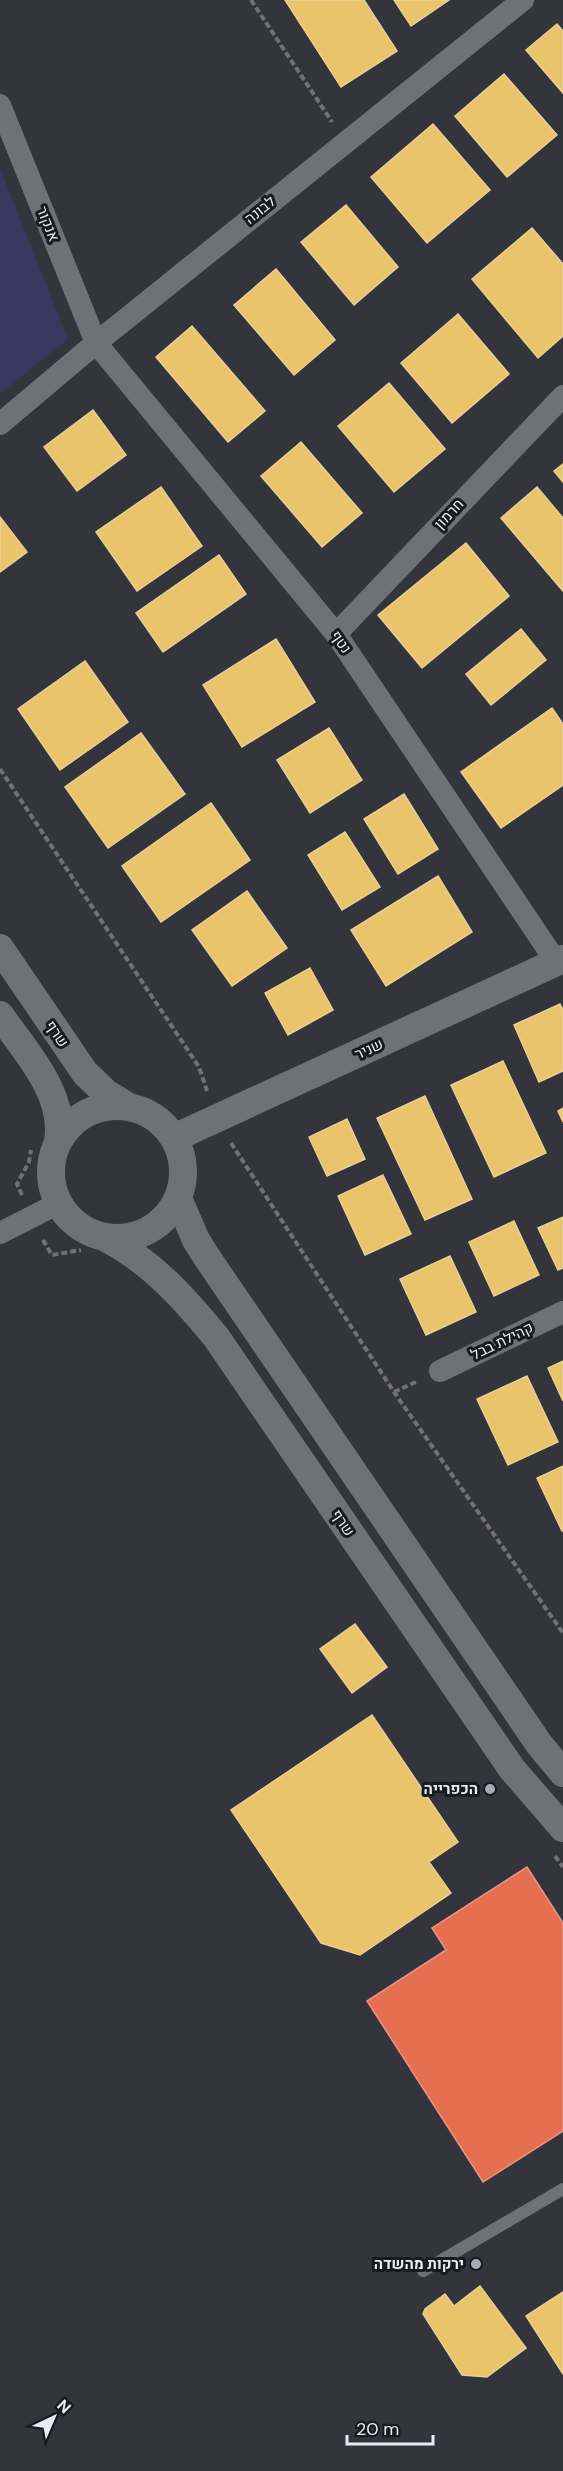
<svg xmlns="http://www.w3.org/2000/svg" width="563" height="2471" viewBox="0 0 563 2471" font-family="'DM Sans',Heebo,sans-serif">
  <rect width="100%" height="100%" fill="#34343c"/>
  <!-- green -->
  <path fill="#37375f" d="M0 168 68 339 0 394Z"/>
  <!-- homes -->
  <path fill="#e9c46a" stroke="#e9cf93" stroke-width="1.5" d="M285 0H364L397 51 341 87Z
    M394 0H449L411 26Z
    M557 24 563 31V93L526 50Z
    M504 74 557 135 507 177 455 116Z
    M433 124 490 190 427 243 371 177Z
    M346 205 398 267 354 305 301 242Z
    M532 228 563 264V336L538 358 472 279Z
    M276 269 335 340 294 375 234 305Z
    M458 314 509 374 452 423 401 363Z
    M192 326 265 411 228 442 156 357Z
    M389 383 445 449 394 492 338 426Z
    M93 410 126 455 77 491 44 447Z
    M301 442 362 513 322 547 261 476Z
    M563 464V482L554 471Z
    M161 487 202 546 137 591 96 532Z
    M537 487 563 518V591L501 518Z
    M0 517 27 552 0 572Z
    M466 543 509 596 422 668 378 615Z
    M219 555 246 594 163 652 136 613Z
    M521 629 546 660 491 705 466 674Z
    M276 639 315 702 242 747 203 685Z
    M85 661 128 722 60 770 18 709Z
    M552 708 563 724V785L501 828 461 772Z
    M329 728 362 780 310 813 277 760Z
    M141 733 185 794 108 848 65 787Z
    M404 794 438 849 398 874 364 819Z
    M211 803 250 860 161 922 122 866Z
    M345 832 380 887 342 910 308 855Z
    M438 876 472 932 386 986 351 930Z
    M247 891 287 948 232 986 192 930Z
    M310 968 333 1010 288 1035 265 993Z
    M560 1004 563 1010V1071L539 1082 514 1025Z
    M503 1061 546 1153 494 1177 451 1085Z
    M425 1096 472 1199 425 1220 377 1118Z
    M563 1108V1122L558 1111Z
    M347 1119 365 1159 327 1176 309 1137Z
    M383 1175 411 1234 365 1255 338 1196Z
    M563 1217V1268L558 1270 538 1228Z
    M514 1221 539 1275 494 1296 469 1242Z
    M450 1256 476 1312 426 1335 400 1279Z
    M563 1361V1401L548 1368Z
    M527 1376 558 1442 508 1465 477 1399Z
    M563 1466V1530L562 1531 537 1478Z
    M355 1624 387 1667 352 1693 320 1649Z
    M372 1715 458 1842 429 1862 451 1893 360 1955 321 1943 231 1810Z
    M480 2286 526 2348 487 2377 462 2375 423 2314 425 2309 445 2294 454 2306Z
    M563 2292V2374L526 2316Z"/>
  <!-- shops -->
  <path fill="#e76f51" stroke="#e89482" stroke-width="1.5" d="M527 1867 563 1923V2131L483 2182 367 2001 446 1950 432 1928Z"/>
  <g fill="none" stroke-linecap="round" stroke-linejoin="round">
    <!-- path -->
    <path stroke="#717177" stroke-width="4" stroke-dasharray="6 3" stroke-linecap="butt" d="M251 0 332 122
      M0 769 199 1067 207 1091
      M231 1143 394 1392 563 1633
      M22 1195 17 1184 29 1162 31 1150
      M43 1240 52 1255 81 1250
      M394 1392 418 1381
      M555 1856 563 1867"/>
    <!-- service -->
    <path stroke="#707178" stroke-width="12" d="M423 2271 563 2189"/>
    <!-- minor -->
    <path stroke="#707178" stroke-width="22" d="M0 105 96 343 336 634 557 963
      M0 424 96 343 523 0
      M336 634 563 396
      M0 1233 59 1203
      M440 1371 563 1312"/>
    <!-- tertiary -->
    <path stroke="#707178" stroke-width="28" d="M0 948 85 1073 106 1093 127 1106
      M0 1015C25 1051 66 1094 58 1141
      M51 1172a66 66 0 1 1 132 0a66 66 0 1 1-132 0Z
      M174 1138 563 959
      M178 1198 196 1240 208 1259 539 1744 563 1773
      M104 1237C151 1261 183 1297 216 1337L512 1769 563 1828"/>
  </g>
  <!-- markers -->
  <g fill="#aaaab4" stroke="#191a20" stroke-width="2">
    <circle cx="490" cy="1789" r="6"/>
    <circle cx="476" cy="2264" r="6"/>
  </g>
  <g text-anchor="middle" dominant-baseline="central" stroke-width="6" stroke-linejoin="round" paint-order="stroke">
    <!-- street labels -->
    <g font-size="15" fill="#e9eaf4" stroke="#191a20">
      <text transform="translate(260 210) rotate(-39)">לבונה</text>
      <text transform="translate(48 224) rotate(68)">אנקור</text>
      <text transform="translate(449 514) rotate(-47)">חרמון</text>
      <text transform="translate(341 642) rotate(55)">נטף</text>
      <text transform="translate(57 1034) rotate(56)">שרף</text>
      <text transform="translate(369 1049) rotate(-25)">שניר</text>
      <text transform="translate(502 1341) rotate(-26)">קהילת בבל</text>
      <text transform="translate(343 1523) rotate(56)">שרף</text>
    </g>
    <!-- poi labels -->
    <g font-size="15" font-weight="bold" fill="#e9eaf4" stroke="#191a20" text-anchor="end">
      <text x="478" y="1789">הכפרייה</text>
      <text x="464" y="2264">ירקות מהשדה</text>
    </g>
  </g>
  <!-- north arrow -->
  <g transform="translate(54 2417) rotate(44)" stroke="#191a20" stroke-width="4.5" paint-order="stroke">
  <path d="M0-4.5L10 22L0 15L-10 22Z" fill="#e9eaf4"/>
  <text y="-9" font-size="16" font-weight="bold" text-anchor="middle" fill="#e9eaf4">N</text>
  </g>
  <!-- scale -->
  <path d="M347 2435v9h86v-9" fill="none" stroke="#e9eaf4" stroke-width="3"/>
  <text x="356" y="2435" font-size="18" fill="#e9eaf4" stroke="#191a20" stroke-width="4.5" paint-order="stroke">20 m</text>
</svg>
